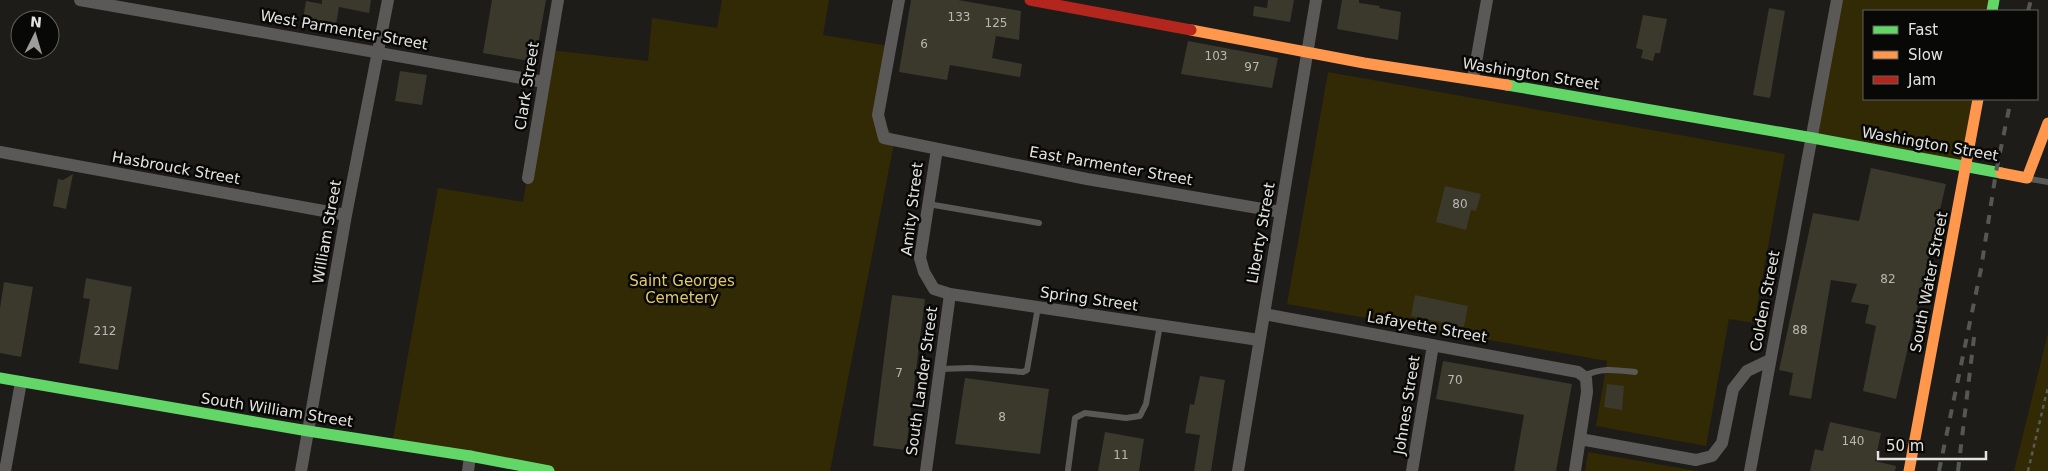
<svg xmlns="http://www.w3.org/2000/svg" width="2048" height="471" viewBox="0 0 2048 471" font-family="'DejaVu Sans',sans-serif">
  <rect width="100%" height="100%" fill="#1d1c19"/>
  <!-- green -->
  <path fill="#322905" d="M722 0H829L823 35 889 46 878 115 895 138 830 471H541L392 444 438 188 523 202 549 50 648 61 652 18 717 28Z
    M1837 0H1994L1992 11H1864V99H1977L1965 167 1813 138Z
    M1328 72 1785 154 1754 323 1729 319 1706 446 1596 426 1607 361 1287 304Z
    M2048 333V471H2014Z
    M1588 452 1697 471H1585Z"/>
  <!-- building -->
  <path fill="#3b382c" d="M322 0H371L369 13 339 7 336 25 303 19 306 1 322 4Z
    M492 0H546L535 62 483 53Z
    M911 0H958L1021 11 1019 40 996 36 992 58 1022 64 1020 77 950 65 947 80 899 72Z
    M1268 0H1294L1290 22 1253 16 1254 6 1267 8Z
    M1342 0H1359V3L1380 6 1379 8 1401 12 1398 40 1337 29Z
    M1769 8 1785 11 1770 98 1753 95Z
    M1643 15 1667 19 1660 53H1655L1653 61 1641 58 1643 50 1636 48Z
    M1188 41 1278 58 1272 88 1181 74Z
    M400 71 427 75 422 105 395 101Z
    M1871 168 1946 184 1896 399 1863 391 1876 326 1865 323 1869 305 1851 302 1857 284 1831 280 1811 399 1789 395 1793 373 1779 370 1813 213 1859 221Z
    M73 174 66 209 53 206 58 179 63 180Z
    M1445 186 1481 194 1476 211 1471 210 1466 230 1436 222Z
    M86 278 132 287 118 370 79 363 90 299 83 298Z
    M4 282 33 287 21 357 0 353V308Z
    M892 295 925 299 906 450 873 446Z
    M1415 295 1468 306 1464 327 1411 316Z
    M1443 361 1572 384 1556 471H1514L1524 415 1436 399Z
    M1200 376 1225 380 1211 471H1194L1200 435 1185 433 1190 404 1194 405Z
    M965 378 1049 389 1040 454 955 444Z
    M1607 384 1624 386 1622 410 1604 407Z
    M1830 422 1881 433 1875 461 1896 466 1895 471H1810L1815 449 1823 451Z
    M1105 432 1144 439 1139 471H1098Z"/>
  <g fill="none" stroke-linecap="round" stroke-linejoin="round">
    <!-- path -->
    <path stroke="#595957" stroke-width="2.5" stroke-dasharray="4 4" stroke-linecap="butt" d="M2028 471 2048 387"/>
    <!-- lane -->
    <path stroke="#5a5957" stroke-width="6" d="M2030 179 2048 182
      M928 204 1039 223
      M940 369 971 368 1023 372 1027 370 1038 307
      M1584 376C1601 367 1617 370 1635 372
      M1068 470 1075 418 1085 413 1126 418 1140 416 1146 404 1160 325"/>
    <!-- street -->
    <path stroke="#5a5957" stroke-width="12" d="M80 0 544 82
      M899 0 878 115 884 138 1087 179 1281 212
      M1473 79 1487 0
      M937 149 920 258 924 272 934 289 950 294 1259 340
      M0 152 346 215
      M528 178 558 0
      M1264 314 1578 372 1586 378 1587 392 1575 471
      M1580 439 1696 460 1712 456 1722 443 1733 389 1747 371 1770 360
      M5 471 21 382
      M301 471 346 215 388 0
      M468 471 470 456
      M926 471 950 294
      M1238 471 1316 0
      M1412 471 1433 345
      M1750 471 1837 0"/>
    <!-- fast -->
    <path stroke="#63d668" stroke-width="11" d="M1992 11 1994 0
      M1507 85 1813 138 2001 173
      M0 378 308 431 470 456 549 471"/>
    <!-- slow -->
    <path stroke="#ff974d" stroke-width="11" d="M1191 30 1364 63 1507 85
      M2001 173 2027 178 2048 123
      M1909 471 1978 99"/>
    <!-- jam -->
    <path stroke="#b3261e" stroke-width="11" d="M1030 0 1191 30"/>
    <!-- rail -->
    <path stroke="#565654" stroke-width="4" stroke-dasharray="9 9" stroke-linecap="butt" d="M2028 11 2031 0
      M1939 471 1981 269 1996 172 2011 99
      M1958 471 1975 329"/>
  </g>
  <g text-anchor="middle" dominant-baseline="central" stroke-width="5" stroke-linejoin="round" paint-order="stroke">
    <!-- number labels -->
    <g font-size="12" fill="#bab8b2">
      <text x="959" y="17">133</text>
      <text x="996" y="23">125</text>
      <text x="924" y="44">6</text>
      <text x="1216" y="56">103</text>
      <text x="1252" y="67">97</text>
      <text x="1460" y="204">80</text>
      <text x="1888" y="279">82</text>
      <text x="1800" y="330">88</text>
      <text x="105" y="331">212</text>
      <text x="899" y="373">7</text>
      <text x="1455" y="380">70</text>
      <text x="1002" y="417">8</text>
      <text x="1853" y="441">140</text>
      <text x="1121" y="455">11</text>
    </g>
    <!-- street labels -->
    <g font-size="15" fill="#e4e3df" stroke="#080806">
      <text transform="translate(344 30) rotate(10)">West Parmenter Street</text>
      <text transform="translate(1531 74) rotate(9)">Washington Street</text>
      <text transform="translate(527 86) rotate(-81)">Clark Street</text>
      <text transform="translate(1930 144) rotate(10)">Washington Street</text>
      <text transform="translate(1111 166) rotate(10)">East Parmenter Street</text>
      <text transform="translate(176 168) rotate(10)">Hasbrouck Street</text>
      <text transform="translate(912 209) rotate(-83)">Amity Street</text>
      <text transform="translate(327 232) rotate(-80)">William Street</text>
      <text transform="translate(1261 233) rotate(-80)">Liberty Street</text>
      <text transform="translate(1929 282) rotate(-79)">South Water Street</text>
      <text transform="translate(1089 299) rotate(8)">Spring Street</text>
      <text transform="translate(1765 301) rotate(-79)">Colden Street</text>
      <text transform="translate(1427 327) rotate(10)">Lafayette Street</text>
      <text transform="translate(922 381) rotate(-82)">South Lander Street</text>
      <text transform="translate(1407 405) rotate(-81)">Johnes Street</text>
      <text transform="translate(277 410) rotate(9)">South William Street</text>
    </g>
    <!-- park labels -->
    <g font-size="15" fill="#e4c968" stroke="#080806">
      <text x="682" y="281">Saint Georges<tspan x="682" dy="17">Cemetery</tspan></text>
    </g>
  </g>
  <!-- legend -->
  <rect x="1863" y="10" width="175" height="90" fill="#080806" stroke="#60605d"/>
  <rect x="1873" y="26" width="25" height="8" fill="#63d668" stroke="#60605d"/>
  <text x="1908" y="35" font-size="15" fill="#e4e3df">Fast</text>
  <rect x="1873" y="51" width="25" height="8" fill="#ff974d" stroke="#60605d"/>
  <text x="1908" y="60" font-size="15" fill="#e4e3df">Slow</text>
  <rect x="1873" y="76" width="25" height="8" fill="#b3261e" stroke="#60605d"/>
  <text x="1908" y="85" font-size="15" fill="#e4e3df">Jam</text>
  <!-- north arrow -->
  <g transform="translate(35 35) rotate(5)"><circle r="24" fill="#080806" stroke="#60605d"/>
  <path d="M0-4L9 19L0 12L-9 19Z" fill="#9e9d9a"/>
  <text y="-8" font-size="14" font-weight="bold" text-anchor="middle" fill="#e4e3df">N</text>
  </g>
  <!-- scale -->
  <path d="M1878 451v8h108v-8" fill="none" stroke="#e4e3df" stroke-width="2.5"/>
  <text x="1886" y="451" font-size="15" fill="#e4e3df" stroke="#080806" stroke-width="4" paint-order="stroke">50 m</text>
</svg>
